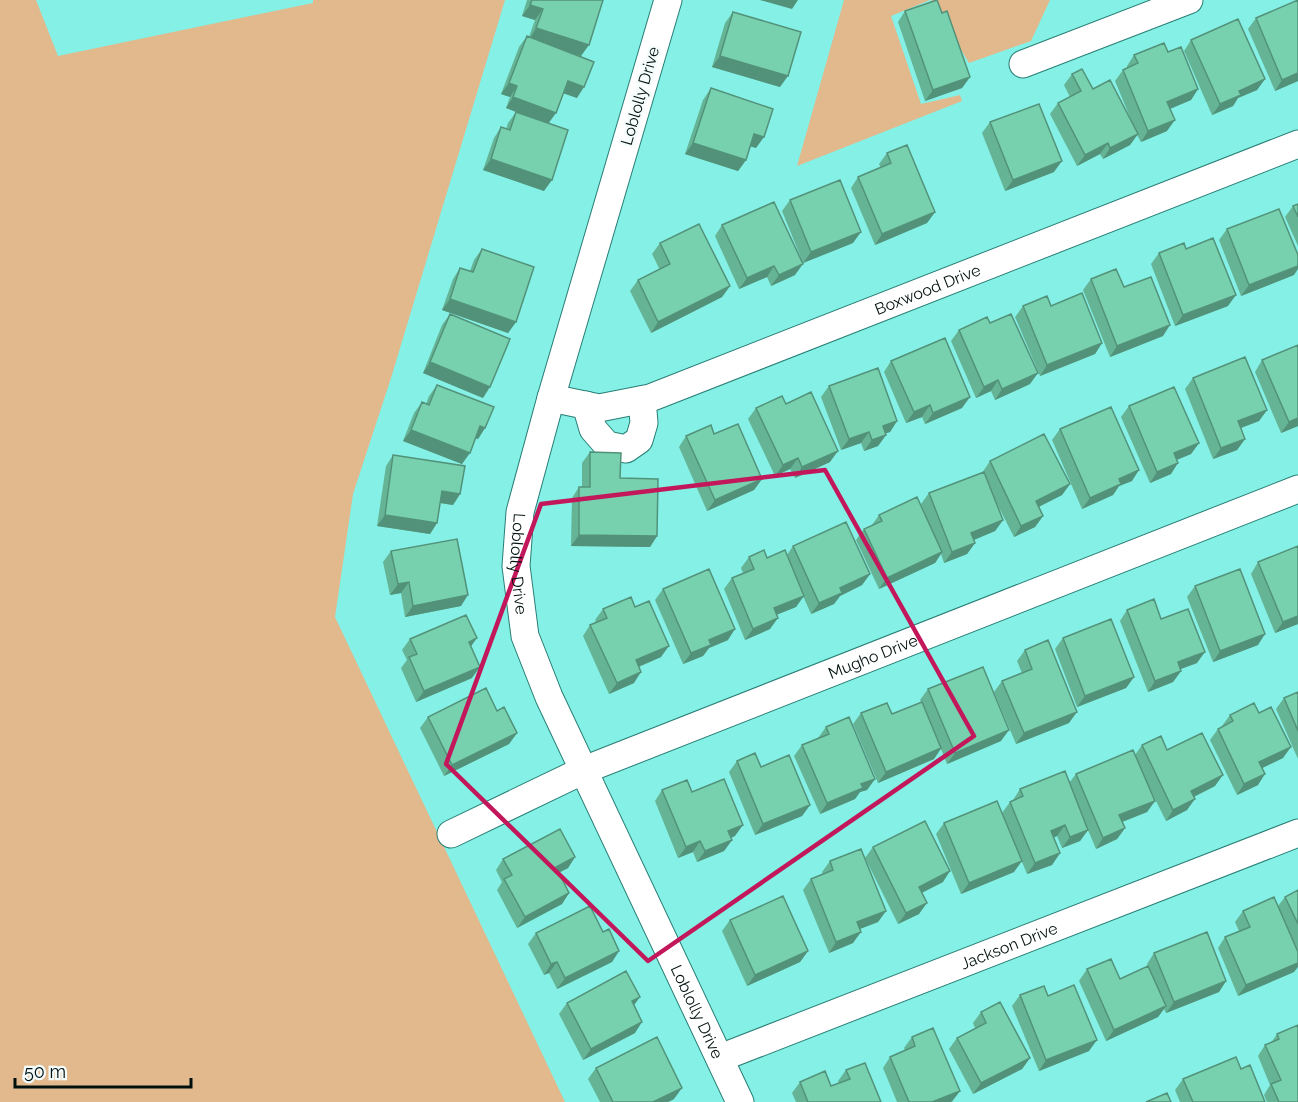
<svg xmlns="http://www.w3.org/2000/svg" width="1298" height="1102" viewBox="0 0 1298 1102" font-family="Raleway,sans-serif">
  <rect width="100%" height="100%" fill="#85f0e5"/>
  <!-- green -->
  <path fill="#e2b88d" d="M0 0H36L58 56 313 3V0H505L391 378 353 494 335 617 565 1102H0Z
    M844 0H930L891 16 921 104 960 95 962 101 797 166Z
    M931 0H1050L1031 41 969 63Z"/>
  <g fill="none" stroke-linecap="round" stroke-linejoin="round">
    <defs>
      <g id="minor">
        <path id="s1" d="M668 0 551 398 520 512 516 566 525 636 549 697 740 1102"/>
        <path d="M1023 64 1189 0"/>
        <path id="s2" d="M551 398 599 408 650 398 1298 144"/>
        <path d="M586 405 593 429 607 445 626 449 639 440 644 423 642 400"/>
        <path id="s3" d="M451 834 584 770 1298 489"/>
        <path id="s4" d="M720 1058 1298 833"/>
      </g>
    </defs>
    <!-- minor casing -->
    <use href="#minor" stroke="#287e76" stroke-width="29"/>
    <!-- minor -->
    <use href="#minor" stroke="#fff" stroke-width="27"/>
  </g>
  <!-- wall -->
  <path fill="#66b496" d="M527 0H603L581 56 571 53 577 98 563 93 549 123 544 191 483 170 494 138 501 127 506 129 508 123 516 112 506 108 510 97 501 94 519 47 527 36 529 37 535 20 522 16Z
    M1298 0V81L1275 91 1248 29 1256 18Z
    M905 11 942 13 970 77 962 88 925 101 898 22Z
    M733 12 780 87 712 67 725 23Z
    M1191 40 1265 79 1257 90 1238 98 1233 106 1212 115 1184 51Z
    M1168 52 1198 89 1191 100 1170 109 1167 131 1141 142 1137 135 1130 145 1103 159 1100 154 1077 166 1050 114 1058 103 1070 97 1064 85 1072 74 1134 127 1115 81 1123 70 1127 68V66L1134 55Z
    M711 88 756 148 750 146 746 160 738 171 685 154 703 100Z
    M990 122 1054 172 1005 191 982 133Z
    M887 153 935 212 927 223 875 245 851 188 858 177 881 168 879 164Z
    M790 200 853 243 803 263 782 211Z
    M1298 204V246L1285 217 1293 206Z
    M722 225 795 275 771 286 767 277 739 289 715 236Z
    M1227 229 1294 275 1241 296 1219 240Z
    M660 243 730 286 722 297 651 333 630 291 638 280 660 270 652 254Z
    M482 249 516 322 508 333 442 310 453 279 460 268 470 271 474 260Z
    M1186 249 1228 306 1175 326 1151 264 1159 253Z
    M1091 279 1124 287 1163 336 1110 357 1083 290Z
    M1023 306H1051L1102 343 1095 354 1040 376 1015 317Z
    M450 314 483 398 423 373 442 325Z
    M990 323 1030 384 995 400 991 391 976 398 951 341 959 330Z
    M1262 360 1298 426 1281 433 1255 372Z
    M891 361 962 408 925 424 922 417 906 423 884 372Z
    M1193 378 1267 410 1259 421 1241 428 1245 439 1237 450 1213 459 1185 389Z
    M437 385 485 428 478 439 475 438 462 464 403 441 414 413 422 402 426 404 429 396Z
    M829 386 897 421 890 432 885 433 886 435 878 446 864 451 861 443 841 450 821 397Z
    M786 404 830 462 795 478 790 469 775 476 748 419 756 408Z
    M1129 406 1199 443 1191 454 1177 460 1171 474 1150 483 1121 417Z
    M1060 429 1132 481 1119 486 1113 495 1082 509 1052 440Z
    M714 434 762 479 754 490 707 511 679 447 686 436Z
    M590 452 620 478 657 536 650 547 571 546 572 498 579 487H582V463Z
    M393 455 460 494 453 505 440 503 437 523 430 534 377 526 386 466Z
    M990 461 1070 484 1062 495 1039 507 1043 516 1035 527 1014 537 994 498 1003 520 995 531 974 540 975 543 967 554 944 563 941 554 935 563 879 589 856 540 864 529 872 525 879 515 929 524 921 504 929 493 982 473Z
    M793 546 870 574 862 585 840 596 834 604 811 614 803 596 796 607 776 615 770 629 745 640 724 589 732 578 743 573 741 568 749 557 767 558 787 555Z
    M1298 546V624L1275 633 1251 574 1258 562Z
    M391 551 461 606 405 617 401 593 390 595 383 562Z
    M1195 586 1258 645 1213 662 1187 597Z
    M663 589 728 640 709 648 703 656 683 664 655 600Z
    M635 607 661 657 639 667 634 683 609 694 583 636 590 625 596 622 595 620 603 609Z
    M1127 610 1161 619 1197 663 1180 669 1181 671 1173 682 1148 692 1120 621Z
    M1063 638 1134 677 1126 688 1077 707 1055 649Z
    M410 639 471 647 472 678 416 702 401 668 407 660 402 650Z
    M1025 650 1069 723 1016 744 994 692 1002 681 1022 673 1017 661Z
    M928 689 1001 741 947 764 941 749 934 759 878 783 853 724 861 713 892 714 921 702 920 700Z
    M1298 692V759L1276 709 1284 698Z
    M497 711 517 733 509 744 444 776 420 728 428 717Z
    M1230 715 1283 758 1262 768 1258 785 1237 795 1210 740 1218 729 1222 727V726Z
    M826 727 875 779 867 790 860 792 855 799 820 814 794 756 802 745 818 738Z
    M1142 745 1167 750 1215 786 1194 797 1187 810 1166 821 1146 781 1155 801 1147 812 1122 822 1125 828 1117 839 1096 849 1088 830 1080 841 1062 848 1057 836 1053 838 1060 853 1052 865 1027 874 1002 813 1010 802 1013 801V800L1020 789 1069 783 1076 774 1135 755Z
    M737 761 761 767 810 805 802 816 755 835 729 772Z
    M662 790 692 792 735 836 731 838 732 840 724 851 697 862 693 852 678 858 655 801Z
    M944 823 1014 872 961 894 936 834Z
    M873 847 943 882 922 893 919 914 898 924 865 858Z
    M575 857 568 868 559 873 569 893 562 904 517 928 497 890 502 882 496 870 503 859Z
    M830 861 886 911 878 922 860 929 853 943 829 953 803 890 811 879 823 874 822 872Z
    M1298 890V951L1294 942V972L1238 996 1218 948 1225 937 1239 931 1235 922 1243 911 1278 906 1285 897Z
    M730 920 808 951 800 962 747 986 722 931Z
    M603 932 619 951 612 962 557 989 549 973 544 975 528 944 536 933Z
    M1154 953 1226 981 1219 992 1166 1013 1164 1009 1158 1017 1106 1041 1079 981 1087 969 1120 979 1149 969 1147 964Z
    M1020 995 1048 996 1089 1051 1039 1071 1012 1006Z
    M567 1003 634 1005 635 1033 583 1060 559 1014Z
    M981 1012 1030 1058 1022 1069 973 1094 949 1049 957 1038 975 1028 973 1023Z
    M1277 1034 1298 1102H1267L1264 1095 1270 1085 1258 1056 1265 1045 1271 1043Z
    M912 1037 960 1091 952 1102H897L883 1068 890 1057 905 1050 904 1048Z
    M596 1068 674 1099 668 1102H600L588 1079Z
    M1241 1069 1265 1102H1180L1175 1090 1183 1079Z
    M846 1070 881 1102H796L792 1093 800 1082 831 1086 839 1083 838 1081Z"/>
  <!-- shaded-wall -->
  <path fill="#53927a" d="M760 0H798L792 9Z
    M530 5 543 9 535 20 522 16Z
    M536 28 589 45 581 56 529 40Z
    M720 56 788 76 780 87 712 67Z
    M1298 73V81L1275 91 1282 80Z
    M970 77 962 88 925 101 933 90Z
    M1265 79 1257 90 1238 98 1233 106 1212 115 1220 104 1239 91Z
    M568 81 584 87 577 98 560 92Z
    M509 83 517 86 510 97 501 94Z
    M1198 89 1191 100 1160 113 1167 102Z
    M513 97 556 113 548 124 506 108Z
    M1175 120 1167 131 1141 142 1148 131Z
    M754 134 764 137 756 148 746 145Z
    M1138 134 1130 145 1103 159 1110 148Z
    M693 143 746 160 738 171 685 154Z
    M1108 143 1100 154 1077 166 1085 155Z
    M491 159 552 180 544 191 483 170Z
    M1062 161 1054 172 1005 191 1013 180Z
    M935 212 927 223 875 245 882 234Z
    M861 232 853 243 803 263 811 252Z
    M803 264 795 275 771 286 779 275Z
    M774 266 767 277 739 289 747 278Z
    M1298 266V269L1294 275 1241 296 1249 285Z
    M730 286 722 297 651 333 658 322Z
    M1236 295 1228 306 1175 326 1183 315Z
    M450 299 516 322 508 333 442 310Z
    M1170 325 1163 336 1110 357 1117 346Z
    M1102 343 1095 354 1040 376 1047 365Z
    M430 362 490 387 483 398 423 373Z
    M1038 373 1030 384 995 400 1002 389Z
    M998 380 991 391 976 398 984 387Z
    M970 397 962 408 925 424 933 413Z
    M930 405 922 417 906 423 914 412Z
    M1267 410 1259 421 1230 432 1238 421Z
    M1298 418V426L1281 433 1289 422Z
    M897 421 890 432 875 437 883 426Z
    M480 426 485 428 478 439 472 437Z
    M411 430 470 453 462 464 403 441Z
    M869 432 861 443 841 450 849 439Z
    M886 435 878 446 864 451 872 440Z
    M1245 439 1237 450 1213 459 1221 448Z
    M1199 443 1191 454 1166 464 1174 453Z
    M838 451 830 462 795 478 802 467Z
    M798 458 790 469 775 476 783 465Z
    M1178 463 1171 474 1150 483 1157 472Z
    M1139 470 1132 481 1119 486 1113 495 1082 509 1090 498 1119 479Z
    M762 479 754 490 707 511 715 500Z
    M1070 484 1062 495 1028 512 1036 501Z
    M442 491 460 494 453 505 434 502Z
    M385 515 437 523 430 534 377 526Z
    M1043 516 1035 527 1014 537 1021 526Z
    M1003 520 995 531 964 544 971 533Z
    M579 535 657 536 650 547 571 546Z
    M975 543 967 554 944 563 952 552Z
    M942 552 935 563 879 589 887 578Z
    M870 574 862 585 840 596 834 604 811 614 819 603 840 588Z
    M409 582 401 593 390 595 398 584Z
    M468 595 461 606 405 617 413 606Z
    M804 596 796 607 766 619 774 608Z
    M1298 616V624L1275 633 1283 622Z
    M778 618 770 629 745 640 753 629Z
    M735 629 728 640 709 648 703 656 683 664 691 653 709 640Z
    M1265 634 1258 645 1213 662 1220 651Z
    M477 638 469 649V642Z
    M669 646 661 657 628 671 636 660Z
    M1205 652 1197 663 1170 673 1178 662Z
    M480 667 472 678 416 702 424 691Z
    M1181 671 1173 682 1148 692 1155 681Z
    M641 672 634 683 609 694 617 683Z
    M1134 677 1126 688 1077 707 1085 696Z
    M1077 712 1069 723 1016 744 1024 733Z
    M1009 730 1001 741 947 764 955 753Z
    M517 733 509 744 444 776 452 765Z
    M1291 747 1283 758 1252 773 1259 762Z
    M941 748 934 759 878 783 886 772Z
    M1265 774 1258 785 1237 795 1244 784Z
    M1223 775 1215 786 1183 802 1191 791Z
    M875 779 867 790 860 792 855 799 820 814 827 803 861 784Z
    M1195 799 1187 810 1166 821 1173 810Z
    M1155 801 1147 812 1112 826 1119 815Z
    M810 805 802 816 755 835 763 824Z
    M743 825 735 836 721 842 728 831Z
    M1065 825 1057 836 1043 842 1051 831Z
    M1125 828 1117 839 1096 849 1103 838Z
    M1088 830 1080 841 1062 848 1070 837Z
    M732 840 724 851 697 862 705 851Z
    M700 841 693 852 678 858 686 847Z
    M1060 853 1052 865 1027 874 1035 863Z
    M575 857 568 868 548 878 556 867Z
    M1022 861 1014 872 961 894 969 883Z
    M950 871 943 882 911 898 919 887Z
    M569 893 562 904 517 928 525 917Z
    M927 903 919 914 898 924 906 913Z
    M886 911 878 922 849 933 857 922Z
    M861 932 853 943 829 953 836 942Z
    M619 951 612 962 557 989 565 978Z
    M808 951 800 962 747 986 755 975Z
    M557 962 549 973 544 975 551 964Z
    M1298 963V967L1294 972 1238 996 1246 985Z
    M1226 981 1219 992 1166 1013 1174 1002Z
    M640 997 632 1008V1001Z
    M1166 1006 1158 1017 1106 1041 1114 1030Z
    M642 1022 635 1033 583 1060 591 1049Z
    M1097 1040 1089 1051 1039 1071 1046 1060Z
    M1030 1058 1022 1069 973 1094 981 1083Z
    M682 1088 674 1099 668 1102H653Z
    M960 1091 951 1102H932Z"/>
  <!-- building -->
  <path fill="#77d1ae" stroke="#53927a" stroke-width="1.5" d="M532 0H603L589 45 536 28 543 9 530 5Z
    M937 0 942 13 947 11 970 77 933 90 905 11Z
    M1298 0V73L1282 80 1256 18Z
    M733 12 801 32 788 76 720 56Z
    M1238 19 1265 79 1239 91 1241 95 1220 104 1191 40Z
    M527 36 594 62 584 87 568 81 556 113 513 97 517 86 509 83Z
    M1164 43 1168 52 1181 47 1198 89 1167 102 1175 120 1148 131 1123 70 1138 63 1134 55Z
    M1082 69 1093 89 1110 80 1138 134 1110 148 1108 143 1085 155 1058 103 1081 91 1072 74Z
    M711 88 773 109 764 137 754 134 746 160 693 143Z
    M1039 104 1062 161 1013 180 990 122Z
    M516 112 568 130 552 180 491 159 501 127 510 130Z
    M907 145 935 212 882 234 858 177 891 163 887 153Z
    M840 180 861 232 811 252 790 200Z
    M774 202 803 264 779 275 774 266 747 278 722 225Z
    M1298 204V217L1293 206Z
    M1279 209 1298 255V266L1249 285 1227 229Z
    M699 224 730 286 658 322 638 280 670 264 660 243Z
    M1213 238 1236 295 1183 315 1159 253 1184 243 1186 249Z
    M482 249 534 267 516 322 450 299 460 268 473 272Z
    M1116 269 1124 287 1151 277 1170 325 1117 346 1091 279Z
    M1082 293 1102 343 1047 365 1023 306 1047 296 1051 306Z
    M450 314 510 339 490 387 430 362Z
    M1011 314 1038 373 1002 389 998 380 984 387 959 330 987 317 990 323Z
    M945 338 970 397 933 413 930 405 914 412 891 361Z
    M1298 345V418L1289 422 1262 360Z
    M1245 357 1267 410 1238 421 1245 439 1221 448 1193 378Z
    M878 368 897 421 883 426 886 435 872 440 869 432 849 439 829 386Z
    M437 385 494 407 485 428 480 426 470 453 411 430 422 402 429 405Z
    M1174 387 1199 443 1174 453 1178 463 1157 472 1129 406Z
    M811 392 838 451 802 467 798 458 783 465 756 408 782 396 786 404Z
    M1111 407 1139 470 1119 479 1121 484 1090 498 1060 429Z
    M738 424 762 479 715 500 686 436 711 425 714 434Z
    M1044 434 1070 484 1036 501 1043 516 1021 526 990 461Z
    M590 452 621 453 620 478 658 479 657 536 579 535V487H590Z
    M393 455 465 466 460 494 442 491 437 523 385 515Z
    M984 472 1003 520 971 533 975 543 952 552 929 493Z
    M917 497 942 552 887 578 864 529 882 521 879 515Z
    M846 522 870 574 840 588 842 593 819 603 793 546Z
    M457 539 468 595 413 606 409 582 398 584 391 551Z
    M1298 546V616L1283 622 1258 562Z
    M764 550 767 558 785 550 804 596 774 608 778 618 753 629 732 578 754 569 749 557Z
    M709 569 735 629 709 640 711 645 691 653 663 589Z
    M1240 569 1265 634 1220 651 1195 586Z
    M631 597 635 607 649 601 669 646 636 660 641 672 617 683 590 625 607 618 603 609Z
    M1154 599 1161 619 1188 609 1205 652 1178 662 1181 671 1155 681 1127 610Z
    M466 615 477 638 469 642 480 667 424 691 409 657 417 654 410 639Z
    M1111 619 1134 677 1085 696 1063 638Z
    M1048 640 1077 712 1024 733 1002 681 1032 669 1025 650Z
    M983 667 1009 730 955 753 928 689Z
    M486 688 497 711 504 707 517 733 452 765 428 717Z
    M1298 692V731L1284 698Z
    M922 702 941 748 886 772 861 713 887 703 892 714Z
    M1254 703 1259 713 1271 707 1291 747 1259 762 1265 774 1244 784 1218 729 1233 721 1230 715Z
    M849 717 875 779 861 784 863 788 827 803 802 745 829 734 826 727Z
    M1202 733 1223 775 1191 791 1195 799 1173 810 1142 745 1161 736 1167 750Z
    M1133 750 1155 801 1119 815 1125 828 1103 838 1076 774Z
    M755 753 761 767 789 755 810 805 763 824 737 761Z
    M1065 771 1088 830 1070 837 1065 825 1051 831 1060 853 1035 863 1010 802 1023 796 1020 789Z
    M724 779 743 825 728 831 732 840 705 851 700 841 686 847 662 790 687 780 692 792Z
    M997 801 1022 861 969 883 944 823Z
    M925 821 950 871 919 887 927 903 906 913 873 847Z
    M560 829 575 857 556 867 569 893 525 917 504 879 512 875 503 859Z
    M861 849 886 911 857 922 861 932 836 942 811 879 833 870 830 861Z
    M1298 890V924L1285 897Z
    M783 896 808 951 755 975 730 920Z
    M1274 897 1298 952V963L1246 985 1225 937 1250 927 1243 911Z
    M590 906 603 932 609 929 619 951 565 978 557 962 551 964 536 933Z
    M1207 932 1226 981 1174 1002 1154 953Z
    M1111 959 1120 979 1148 966 1166 1006 1114 1030 1087 969Z
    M626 971 640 997 632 1001 642 1022 591 1049 567 1003Z
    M1074 985 1097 1040 1046 1060 1020 995 1044 986 1048 996Z
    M1000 1002 1030 1058 981 1083 957 1038 986 1023 981 1012Z
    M1298 1025V1102H1279L1271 1084 1281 1080 1265 1045 1279 1039 1277 1034Z
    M933 1028 960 1091 932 1102H909L890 1057 915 1046 912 1037Z
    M657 1037 682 1088 653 1102H613L596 1068Z
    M1236 1057 1241 1069 1250 1065 1265 1102H1193L1183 1079Z
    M865 1063 881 1102H808L800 1082 825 1071 831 1086 850 1079 846 1070Z
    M1167 1093 1171 1102H1146Z"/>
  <!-- marked area -->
  <path fill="none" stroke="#c2185b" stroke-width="4.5" stroke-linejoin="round" d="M825 470 974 736 648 961 446 764 541 504Z"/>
  <g text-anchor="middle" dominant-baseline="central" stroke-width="5" stroke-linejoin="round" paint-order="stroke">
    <!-- street labels -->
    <g font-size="16" fill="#00100e" stroke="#f4fdfc">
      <text transform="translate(640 96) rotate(-74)">Loblolly Drive</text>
      <text stroke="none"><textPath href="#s2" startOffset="399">Boxwood Drive</textPath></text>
      <text stroke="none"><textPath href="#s1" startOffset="585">Loblolly Drive</textPath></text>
      <text stroke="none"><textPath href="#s3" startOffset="458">Mugho Drive</textPath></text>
      <text stroke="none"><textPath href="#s4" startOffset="310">Jackson Drive</textPath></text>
      <text stroke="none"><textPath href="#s1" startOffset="1071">Loblolly Drive</textPath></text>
    </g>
  </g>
  <!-- scale -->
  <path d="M15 1078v9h176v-9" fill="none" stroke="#00100e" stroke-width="3"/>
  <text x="24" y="1078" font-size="18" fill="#00100e" stroke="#f4fdfc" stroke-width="4.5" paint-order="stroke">50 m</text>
</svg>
